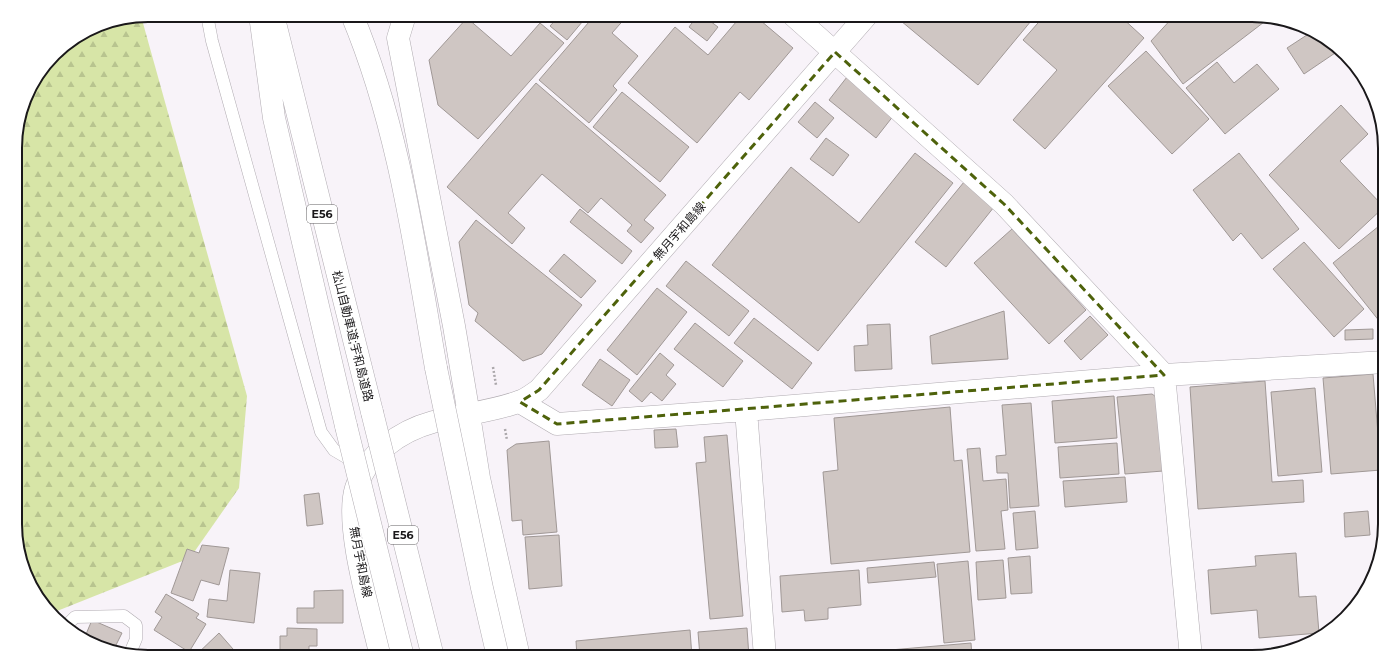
<svg xmlns="http://www.w3.org/2000/svg" width="1400" height="672" viewBox="0 0 1400 672" font-family="Montserrat,'Noto Sans JP',sans-serif">
  <defs>
    <pattern id="forest-firs" width="22" height="20" patternUnits="userSpaceOnUse"><rect width="22" height="20" fill="#d7e5a7"/><path d="M5 1l3.5 6h-7zM16 11l3.5 6h-7z" fill="#b8c48f"/></pattern>
  </defs>
  <rect width="100%" height="100%" fill="#f8f3f9"/>
  <!-- forest -->
  <path fill="url(#forest-firs)" d="M141 16 247 396 239 488 190 558 52 613 42 605 16 542 15 139 29 89 60 48 97 25Z"/>
  <!-- building -->
  <path fill="#cfc6c3" stroke="#a09896" d="M560 15H588L567 40 550 26Z
    M595 15H628L612 33 638 56 613 86 617 90 589 123 539 80Z
    M698 15H702L718 27 707 41 689 27Z
    M742 15H754L793 48 749 100 740 92 697 143 628 83 675 27 708 55Z
    M906 15H1036L978 85 901 21Z
    M1045 15H1119L1144 38 1045 149 1013 120 1057 70 1023 40Z
    M1175 15H1252L1268 19 1183 84 1151 41Z
    M467 18 511 56 540 23 564 43 478 139 438 105 429 60Z
    M1313 31 1338 51 1304 74 1287 48Z
    M1146 51 1209 119 1172 154 1108 86Z
    M1217 62 1234 83 1257 64 1279 89 1225 134 1186 88Z
    M847 77 894 115 876 138 829 100Z
    M536 83 666 195 644 220 654 228 641 243 627 231 632 225 601 198 588 213 542 174 508 213 525 228 512 244 447 187Z
    M622 92 689 147 660 182 593 127Z
    M815 102 834 118 817 138 798 122Z
    M1341 105 1368 134 1340 161 1384 207 1339 249 1269 175Z
    M826 138 849 155 833 176 810 159Z
    M915 153 953 183 818 351 712 265 791 167 859 223Z
    M1239 153 1299 229 1262 259 1241 233 1233 241 1193 190Z
    M964 182 994 207 946 267 915 242Z
    M580 209 632 251 622 264 570 222Z
    M476 220 582 305 542 354 523 361 475 321 478 313 469 305 459 242Z
    M1384 222V327L1333 263Z
    M1012 229 1086 310 1049 344 974 263Z
    M1304 242 1364 309 1334 337 1273 269Z
    M564 254 596 281 581 298 549 271Z
    M686 261 749 311 729 336 666 286Z
    M657 288 687 312 637 375 607 350Z
    M1004 311 1008 359 932 364 930 336Z
    M1090 316 1108 335 1081 360 1064 341Z
    M754 318 812 363 792 389 734 343Z
    M695 323 743 361 723 387 674 349Z
    M890 324 892 369 855 371 854 346 868 345 867 325Z
    M1373 329V339L1345 340V330Z
    M660 353 674 365 666 375 676 384 662 401 651 392 642 402 629 391Z
    M600 359 630 380 612 406 582 385Z
    M1373 374 1381 470 1331 474 1323 378Z
    M1379 375H1385V390H1381Z
    M1265 381 1272 482 1303 480 1304 502 1198 509 1190 387Z
    M1315 388 1322 472 1278 476 1271 392Z
    M1152 394 1159 399 1163 471 1125 474 1117 397Z
    M1114 396 1117 438 1055 443 1052 401Z
    M1031 403 1039 506 1010 508 1008 473H997L996 456 1006 455 1002 405Z
    M950 407 954 461 962 460 970 552 831 564 823 472 838 470 834 418Z
    M676 429 678 447 655 448 654 430Z
    M727 435 743 616 710 619 696 463 706 462 704 437Z
    M549 441 557 532 523 535 522 520 512 521 507 450 516 444Z
    M1117 443 1119 474 1060 478 1058 447Z
    M980 448 983 481 1006 479 1008 510 1001 511 1005 549 976 551 967 449Z
    M1125 477 1127 502 1065 507 1063 481Z
    M319 493 323 524 307 526 304 495Z
    M1035 511 1038 548 1016 550 1013 513Z
    M1368 511 1370 535 1345 537 1344 513Z
    M559 535 562 586 529 589 525 537Z
    M202 545 229 548 219 585 201 580 193 601 171 593 187 549 199 553Z
    M1296 553 1299 597 1316 596 1319 633 1259 638 1257 610 1211 614 1208 570 1256 566 1255 556Z
    M1030 556 1032 593 1011 594 1008 558Z
    M1003 560 1006 598 978 600 976 562Z
    M968 561 975 640 944 643 937 564Z
    M934 562 936 577 868 583 867 568Z
    M230 570 260 573 254 623 207 617 209 599 227 601Z
    M859 570 861 605 828 608V619L805 621 804 610 782 612 780 576Z
    M343 590V623H297V608H314V591Z
    M166 594 199 614 196 618 206 624 189 652 154 630 162 617 155 612Z
    M92 620 122 633 114 649 89 643 84 639Z
    M287 628 317 629V646H309V657H280V636H287Z
    M747 628 749 657H700L698 632Z
    M690 630 692 657H577L576 641Z
    M219 633 240 657H194Z
    M971 643 972 657H844V654Z"/>
  <g fill="none" stroke-linecap="round" stroke-linejoin="round">
    <defs>
      <path id="service" d="M207 15 212 41 321 432 334 450 356 463
        M67 625 75 617 124 616 136 625V639L130 653"/>
      <path id="minor" d="M405 15 398 38 454 326 469 415
        M793 15 1004 204 1164 375 1191 657
        M520 402 557 424 746 410 1164 375 1385 362
        M746 410 765 657"/>
      <path id="secondary" d="M469 415 479 478 519 657
        M381 657C372 616 344 526 356 488 367 454 400 431 433 422 461 414 491 412 518 402 526 400 533 394 539 390L867 15"/>
      <path id="motorway" d="M260 15 274 118 346 426
        M273 15 372 412
        M352 15C399 127 415 249 436 368"/>
    </defs>
    <!-- service casing -->
    <use href="#service" stroke="#b0abb1" stroke-width="13"/>
    <!-- minor casing -->
    <use href="#minor" stroke="#b0abb1" stroke-width="23"/>
    <!-- secondary casing -->
    <use href="#secondary" stroke="#b0abb1" stroke-width="23"/>
    <!-- motorway casing -->
    <use href="#motorway" stroke="#b0abb1" stroke-width="23"/>
    <!-- path -->
    <path stroke="#aca8ac" stroke-width="2.5" stroke-dasharray="2 2" stroke-linecap="butt" d="M493 367 496 385
      M505 429 507 440"/>
    <!-- service -->
    <use href="#service" stroke="#fff" stroke-width="12"/>
    <!-- minor -->
    <use href="#minor" stroke="#fff" stroke-width="22"/>
    <!-- secondary -->
    <use href="#secondary" stroke="#fff" stroke-width="22"/>
    <!-- motorway -->
    <use href="#motorway" stroke="#fff" stroke-width="22"/>
    <defs>
      <path id="motorway-bridge" d="M436 368 482 588 498 657
        M372 412 433 657
        M346 426 403 657"/>
    </defs>
    <!-- motorway-bridge casing -->
    <use href="#motorway-bridge" stroke="#b0abb1" stroke-width="23" stroke-linecap="butt"/>
    <!-- motorway-bridge -->
    <use href="#motorway-bridge" stroke="#fff" stroke-width="22"/>
  </g>
  <!-- marked area -->
  <path fill="none" stroke="#4e620b" stroke-width="3" stroke-dasharray="8 5" stroke-linejoin="round" d="M835 52 1004 204 1164 375 557 424 520 402 539 390Z"/>
  <g text-anchor="middle" dominant-baseline="central" stroke-width="3" stroke-linejoin="round" paint-order="stroke">
    <!-- shield labels -->
    <g fill="#fff" stroke="#5f5d5f" stroke-width="1">
      <rect x="307" y="205" width="30" height="18" rx="3"/>
      <rect x="388" y="526" width="30" height="18" rx="3"/>
    </g>
    <g font-size="11" font-weight="bold" fill="#1a181a">
      <text x="322" y="214">E56</text>
      <text x="403" y="535">E56</text>
    </g>
    <!-- street labels -->
    <g font-size="12" fill="#1a181a" stroke="#fff">
      <text transform="translate(679 231) rotate(-49)">無月宇和島線</text>
      <text transform="translate(353 336) rotate(76)">松山自動車道;宇和島道路</text>
      <text transform="translate(361 562) rotate(79)">無月宇和島線</text>
    </g>
  </g>
  <!-- crop -->
  <path d="M0 0H1400V672H0ZM148 22H1252A126 126 0 0 1 1378 148V524A126 126 0 0 1 1252 650H148A126 126 0 0 1 22 524V148A126 126 0 0 1 148 22Z" fill="#fff" fill-rule="evenodd"/>
  <path fill="none" stroke="#1a181a" stroke-width="2" d="M148 22H1252A126 126 0 0 1 1378 148V524A126 126 0 0 1 1252 650H148A126 126 0 0 1 22 524V148A126 126 0 0 1 148 22Z"/>
</svg>
